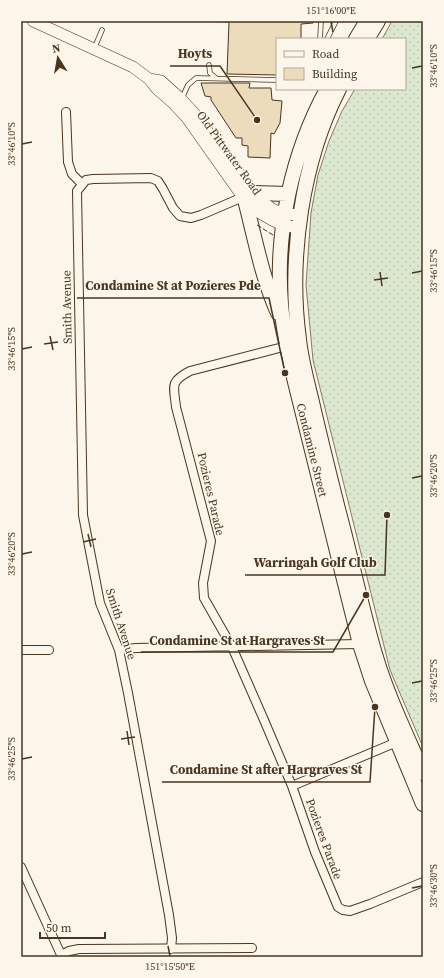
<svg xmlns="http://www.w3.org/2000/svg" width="444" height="978" viewBox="0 0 444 978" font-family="'Source Serif 4',serif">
  <defs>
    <pattern id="grass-dots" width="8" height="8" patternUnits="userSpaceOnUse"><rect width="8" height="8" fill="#dce7d0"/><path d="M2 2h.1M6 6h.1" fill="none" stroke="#bec7b2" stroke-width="1.8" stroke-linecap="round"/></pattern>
  </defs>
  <rect width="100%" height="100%" fill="#fbf6e9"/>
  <!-- grass -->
  <path fill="url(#grass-dots)" stroke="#887966" d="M392 21H423V747L390 670 313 360 306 285 311 213 318 175 329 141 342 111 355 89H405V39H382Z"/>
  <!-- building -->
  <path fill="#ecdcbc" stroke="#4a3520" d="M193 21H313V23L301 24V39H277V75L227 74 229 22Z
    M201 83H250L249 88H271L272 100 282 101 280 123 274 134 271 133 270 158 248 157V146L242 145V138H236L211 100V97L205 96Z"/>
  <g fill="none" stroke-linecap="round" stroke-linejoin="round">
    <defs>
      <path id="lane" d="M320 39 321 21
        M327 39 336 21
        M94 49 102 30
        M209 65 210 73 216 78
        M182 98 188 85 196 78 277 80"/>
      <path id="street" d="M66 112 68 162 72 174 82 184
        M287 346 190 371C169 382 174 386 176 407L211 541 203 583 204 598 232 647 264 720 292 786 315 852 338 907 343 910 350 911 370 904 423 882
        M21 650H49
        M119 650 136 648 360 644
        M292 786 397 742
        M21 867 62 957
        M171 949 172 938 169 915 128 693 119 650 100 603 83 515 77 191 86 180 93 179 151 178 158 181 163 189 173 208 180 216 191 218 201 215 243 197
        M61 955 69 951 79 949 252 948"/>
      <path id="secondary" d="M33 21 133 67 149 79 157 89 172 102 187 118 245 200 260 213 272 220 283 225 298 228
        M149 79 161 81 181 99 194 113 258 199 274 210 285 213 300 216"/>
      <path id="highway" d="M356 39 367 21
        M367 39 378 21
        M327 89C292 153 275 231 281 304 283 330 289 356 295 382L360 644 372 681 423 804
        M339 89C302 161 288 259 299 339 301 360 307 381 312 402 320 437 329 473 338 509 351 557 361 606 375 654 387 695 406 734 423 773
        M252 193 288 194
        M245 200C255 238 262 278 278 313"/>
    </defs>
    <!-- lane casing -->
    <use href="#lane" stroke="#4a3520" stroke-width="5.5"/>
    <!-- street casing -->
    <use href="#street" stroke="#4a3520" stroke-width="10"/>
    <!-- secondary casing -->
    <use href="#secondary" stroke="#4a3520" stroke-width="12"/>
    <!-- highway casing -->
    <use href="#highway" stroke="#4a3520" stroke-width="16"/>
    <!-- lane -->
    <use href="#lane" stroke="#fbf6e9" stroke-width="4"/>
    <!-- street -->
    <use href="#street" stroke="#fbf6e9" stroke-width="8"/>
    <!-- secondary -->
    <use href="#secondary" stroke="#fbf6e9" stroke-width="11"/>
    <!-- highway -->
    <use href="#highway" stroke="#fbf6e9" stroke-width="14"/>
    <!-- fence -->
    <path stroke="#4a3520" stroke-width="1" stroke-dasharray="5 2" stroke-linecap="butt" d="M257 225 273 235"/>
  </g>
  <!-- ticks -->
  <path fill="none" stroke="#4a3520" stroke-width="1.5" d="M331 22 333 32M412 68 422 66M22 144 32 142M380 272 382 286M412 273 422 271M374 280 388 278M50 336 53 350M44 344 58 342M22 349 32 347M412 478 422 476M88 534 91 547M83 542 96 539M22 554 32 552M412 683 422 681M127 731 129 745M121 739 135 737M22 759 32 757M412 888 422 886M168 946 170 956"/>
  <g text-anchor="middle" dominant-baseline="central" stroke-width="3" stroke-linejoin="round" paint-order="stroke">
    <!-- street labels -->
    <g font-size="12" fill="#4a3520" stroke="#fbf6e9">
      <text transform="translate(229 153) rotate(54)">Old Pittwater Road</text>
      <text transform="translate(67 307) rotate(-91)">Smith Avenue</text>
      <text transform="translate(312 450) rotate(76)">Condamine Street</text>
      <text transform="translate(211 494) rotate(77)">Pozieres Parade</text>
      <text transform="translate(121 624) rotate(72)">Smith Avenue</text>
      <text transform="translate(324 839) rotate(70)">Pozieres Parade</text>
    </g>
  </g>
  <!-- callouts -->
  <path fill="none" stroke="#4a3520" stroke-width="1.5" d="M257 120L220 66H170M285 373L269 298H77M387 515L385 575H245M366 595L333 652H141M375 707L370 782H162"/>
  <g fill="#4a3520" stroke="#fbf6e9" stroke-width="1.5">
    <circle cx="257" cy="120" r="4"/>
    <circle cx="285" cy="373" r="4"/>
    <circle cx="387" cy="515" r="4"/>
    <circle cx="366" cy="595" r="4"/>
    <circle cx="375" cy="707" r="4"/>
  </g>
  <g font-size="13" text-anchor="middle" font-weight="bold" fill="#4a3520" stroke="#fbf6e9" stroke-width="3" stroke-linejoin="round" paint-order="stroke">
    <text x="195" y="58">Hoyts</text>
    <text x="173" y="290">Condamine St at Pozieres Pde</text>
    <text x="315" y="567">Warringah Golf Club</text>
    <text x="237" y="645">Condamine St at Hargraves St</text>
    <text x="266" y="774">Condamine St after Hargraves St</text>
  </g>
  <!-- border -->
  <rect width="444" height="978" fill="none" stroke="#fbf6e9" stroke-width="44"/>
  <!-- legend -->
  <rect x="276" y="38" width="130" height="52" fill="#fbf6e9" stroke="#b4a999"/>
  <rect x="284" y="51" width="20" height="6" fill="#fbf6e9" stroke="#b4a999"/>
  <text x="312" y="58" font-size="12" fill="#4a3520">Road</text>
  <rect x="284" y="68" width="20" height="12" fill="#ecdcbc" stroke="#b4a999"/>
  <text x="312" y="78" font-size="12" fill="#4a3520">Building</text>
  <!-- north arrow -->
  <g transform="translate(58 58) rotate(349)" stroke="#fbf6e9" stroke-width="3" paint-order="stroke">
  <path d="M0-3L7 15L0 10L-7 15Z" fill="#4a3520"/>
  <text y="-6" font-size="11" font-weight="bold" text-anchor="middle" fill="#4a3520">N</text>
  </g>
  <!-- scale -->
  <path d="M40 932v6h65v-6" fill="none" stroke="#4a3520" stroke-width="2"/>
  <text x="46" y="932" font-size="12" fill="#4a3520" stroke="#fbf6e9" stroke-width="3" paint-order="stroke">50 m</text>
  <rect x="22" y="22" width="400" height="934" fill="none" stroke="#4a3520" stroke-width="1.5"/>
  <g font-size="10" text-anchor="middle" fill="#4a3520">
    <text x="331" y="14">151°16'00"E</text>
    <text transform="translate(433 66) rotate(-90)" y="4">33°46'10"S</text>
    <text transform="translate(11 144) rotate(-90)" y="4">33°46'10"S</text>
    <text transform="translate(433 271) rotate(-90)" y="4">33°46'15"S</text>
    <text transform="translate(11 349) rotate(-90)" y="4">33°46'15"S</text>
    <text transform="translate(433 476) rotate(-90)" y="4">33°46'20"S</text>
    <text transform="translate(11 554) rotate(-90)" y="4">33°46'20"S</text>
    <text transform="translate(433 681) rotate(-90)" y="4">33°46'25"S</text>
    <text transform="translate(11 759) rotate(-90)" y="4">33°46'25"S</text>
    <text transform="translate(433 886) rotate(-90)" y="4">33°46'30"S</text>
    <text x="170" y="970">151°15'50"E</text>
  </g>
</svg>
